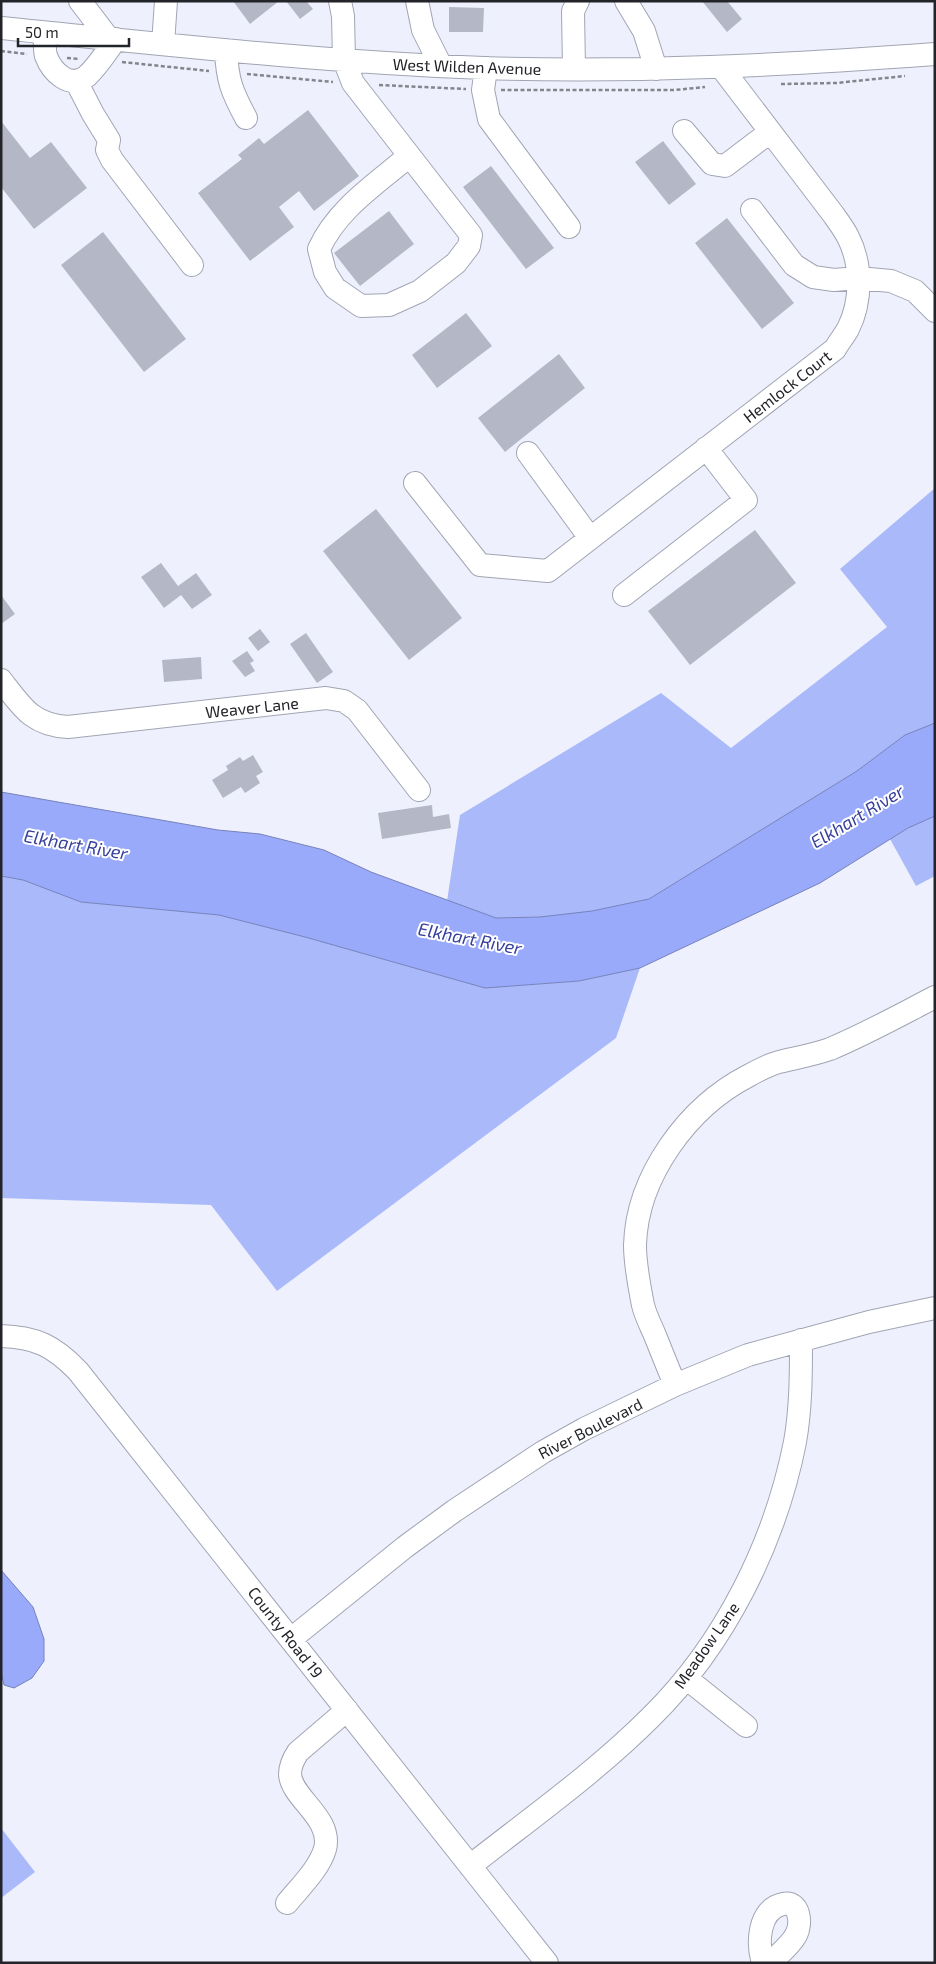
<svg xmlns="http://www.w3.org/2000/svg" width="936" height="1964" viewBox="0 0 936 1964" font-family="'Exo 2',sans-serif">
  <rect width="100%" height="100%" fill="#eef1fd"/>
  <!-- forest -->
  <path fill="#aab9fa" d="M935 488V723L905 735 857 771 649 899 592 911 541 917 496 918 447 901 460 815 661 693 731 748 887 627 840 569Z
    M935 816V876L916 886 890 839 908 828Z
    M1 876 23 880 81 902 219 915 305 937 485 988 579 981 640 968 616 1038 277 1291 211 1205 1 1198Z
    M1 1828 35 1872 1 1898Z"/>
  <!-- water -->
  <path fill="#99aafa" stroke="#7682bb" d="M935 723V816L908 828 820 883 640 968 579 981 485 988 305 937 219 915 81 902 23 880 1 876V792L218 830 260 834 324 850 371 872 496 918 540 917 592 911 649 899 857 771 905 735Z
    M1 1570 33 1607 44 1639V1661L32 1678 14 1688 4 1685 1 1672Z"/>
  <!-- building -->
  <path fill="#b4b8c6" d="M233 1H279L250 24Z
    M286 1H306L313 9 300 19Z
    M702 1H727L742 19 727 32Z
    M449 7 484 8 483 32H449Z
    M308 110 359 176 314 211 299 191 279 207 294 227 250 261 198 193 242 159 238 155 259 138 264 144Z
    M1 121 30 158 51 142 87 188 34 229 1 187Z
    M663 141 696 184 669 205 635 162Z
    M491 166 554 248 526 269 463 187Z
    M389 211 414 244 360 286 334 253Z
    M727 218 794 303 762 329 695 243Z
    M103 232 186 339 144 372 61 265Z
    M466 313 492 346 437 388 412 355Z
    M559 354 585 388 505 452 478 418Z
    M376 509 462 618 409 660 323 551Z
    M755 530 796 583 690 665 648 611Z
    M161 563 178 586 196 573 212 595 192 609 181 595 164 608 141 577Z
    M1 595 15 614 1 624Z
    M260 629 270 642 258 651 248 638Z
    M306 633 333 672 317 683 290 644Z
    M247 651 254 661 250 663 255 671 245 677 232 661Z
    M201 657 202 679 164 682 162 660Z
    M253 755 263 772 256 776 260 783 245 793 241 787 223 798 212 780 228 770 226 766 240 757 243 761Z
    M432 805 433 817 449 814 451 828 382 839 378 813Z"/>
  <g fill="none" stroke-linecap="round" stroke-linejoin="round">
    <defs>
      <path id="minor" d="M80 1 109 39
        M340 1 343 16 344 60 353 83 471 235 469 246 456 263 420 291 389 305 361 306 335 288 325 272 319 249C337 209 376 184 409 156
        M417 1 423 30 441 66
        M626 1 644 31 656 69
        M1 28C162 44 323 62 484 68 634 73 785 65 935 54
        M45 33C45 40 44 49 46 56 52 72 70 90 87 76 98 66 107 51 116 39
        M163 44 166 1
        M226 50C227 80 232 92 246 118
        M486 68 483 90 489 119 569 227
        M574 69 573 11 578 1
        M76 81 93 114 109 140 107 150 112 160 192 265
        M684 131 712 164 725 166 770 132
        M752 210 794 265 813 277 834 280 858 278 891 281 915 291 935 311
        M528 453 590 538
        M415 483 480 565 548 571 835 349C839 342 844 336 848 329 862 301 862 264 848 237 844 229 838 221 833 214L721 67
        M624 595 746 500 706 448
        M1 680C22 707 32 725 68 727L326 698 344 701 357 710 419 790
        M1 1336C36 1337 54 1346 78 1371L547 1963
        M675 1385C668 1368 661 1350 654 1333 650 1324 645 1314 643 1305 639 1285 635 1265 635 1245 637 1176 688 1107 748 1076 757 1071 768 1065 779 1062 795 1058 813 1055 830 1049 866 1034 900 1015 935 997
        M291 1639 405 1547 454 1511 543 1452 584 1429 675 1385 748 1355 869 1322 935 1308
        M686 1678 746 1726
        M470 1866C531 1818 596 1772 651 1717 725 1644 775 1543 795 1442 801 1408 801 1374 801 1340
        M287 1903C300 1887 319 1869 325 1849 333 1818 291 1798 290 1774 290 1766 294 1758 298 1752L347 1710
        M763 1963C757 1944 758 1909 783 1904 800 1900 802 1924 796 1935 790 1946 779 1954 770 1963"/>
    </defs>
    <!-- minor casing -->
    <use href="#minor" stroke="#a1a5b3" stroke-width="24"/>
    <!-- path -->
    <path stroke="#83858d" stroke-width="2.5" stroke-dasharray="4 2.5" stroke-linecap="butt" d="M1 51 27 54
      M67 58 79 59
      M122 62 209 71
      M247 74 333 82
      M781 84 836 83 905 76
      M379 85 466 89
      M501 90H675L705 87"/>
    <!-- minor -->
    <use href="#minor" stroke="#fff" stroke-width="22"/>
  </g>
  <g text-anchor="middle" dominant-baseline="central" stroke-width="4" stroke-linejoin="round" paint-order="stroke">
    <!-- street labels -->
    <g font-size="16" fill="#232429" stroke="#fff">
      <text transform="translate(467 66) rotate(2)">West Wilden Avenue</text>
      <text transform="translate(787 386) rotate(-38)">Hemlock Court</text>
      <text transform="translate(252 707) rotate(-6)">Weaver Lane</text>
      <text transform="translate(590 1428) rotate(-27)">River Boulevard</text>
      <text transform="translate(286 1632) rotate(52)">County Road 19</text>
      <text transform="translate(706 1645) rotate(-55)">Meadow Lane</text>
    </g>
    <!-- water labels -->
    <g font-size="18" font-style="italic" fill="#37409b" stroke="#fff">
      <text transform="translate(857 816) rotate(-31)">Elkhart River</text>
      <text transform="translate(76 844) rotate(10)">Elkhart River</text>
      <text transform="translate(470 938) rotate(11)">Elkhart River</text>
    </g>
  </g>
  <!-- border -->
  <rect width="936" height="1964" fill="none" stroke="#232429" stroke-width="5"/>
  <!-- scale -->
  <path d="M18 38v8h111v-8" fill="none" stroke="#232429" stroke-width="2.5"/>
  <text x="25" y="38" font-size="15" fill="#232429" stroke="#ffffff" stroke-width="4" paint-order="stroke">50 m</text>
</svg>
